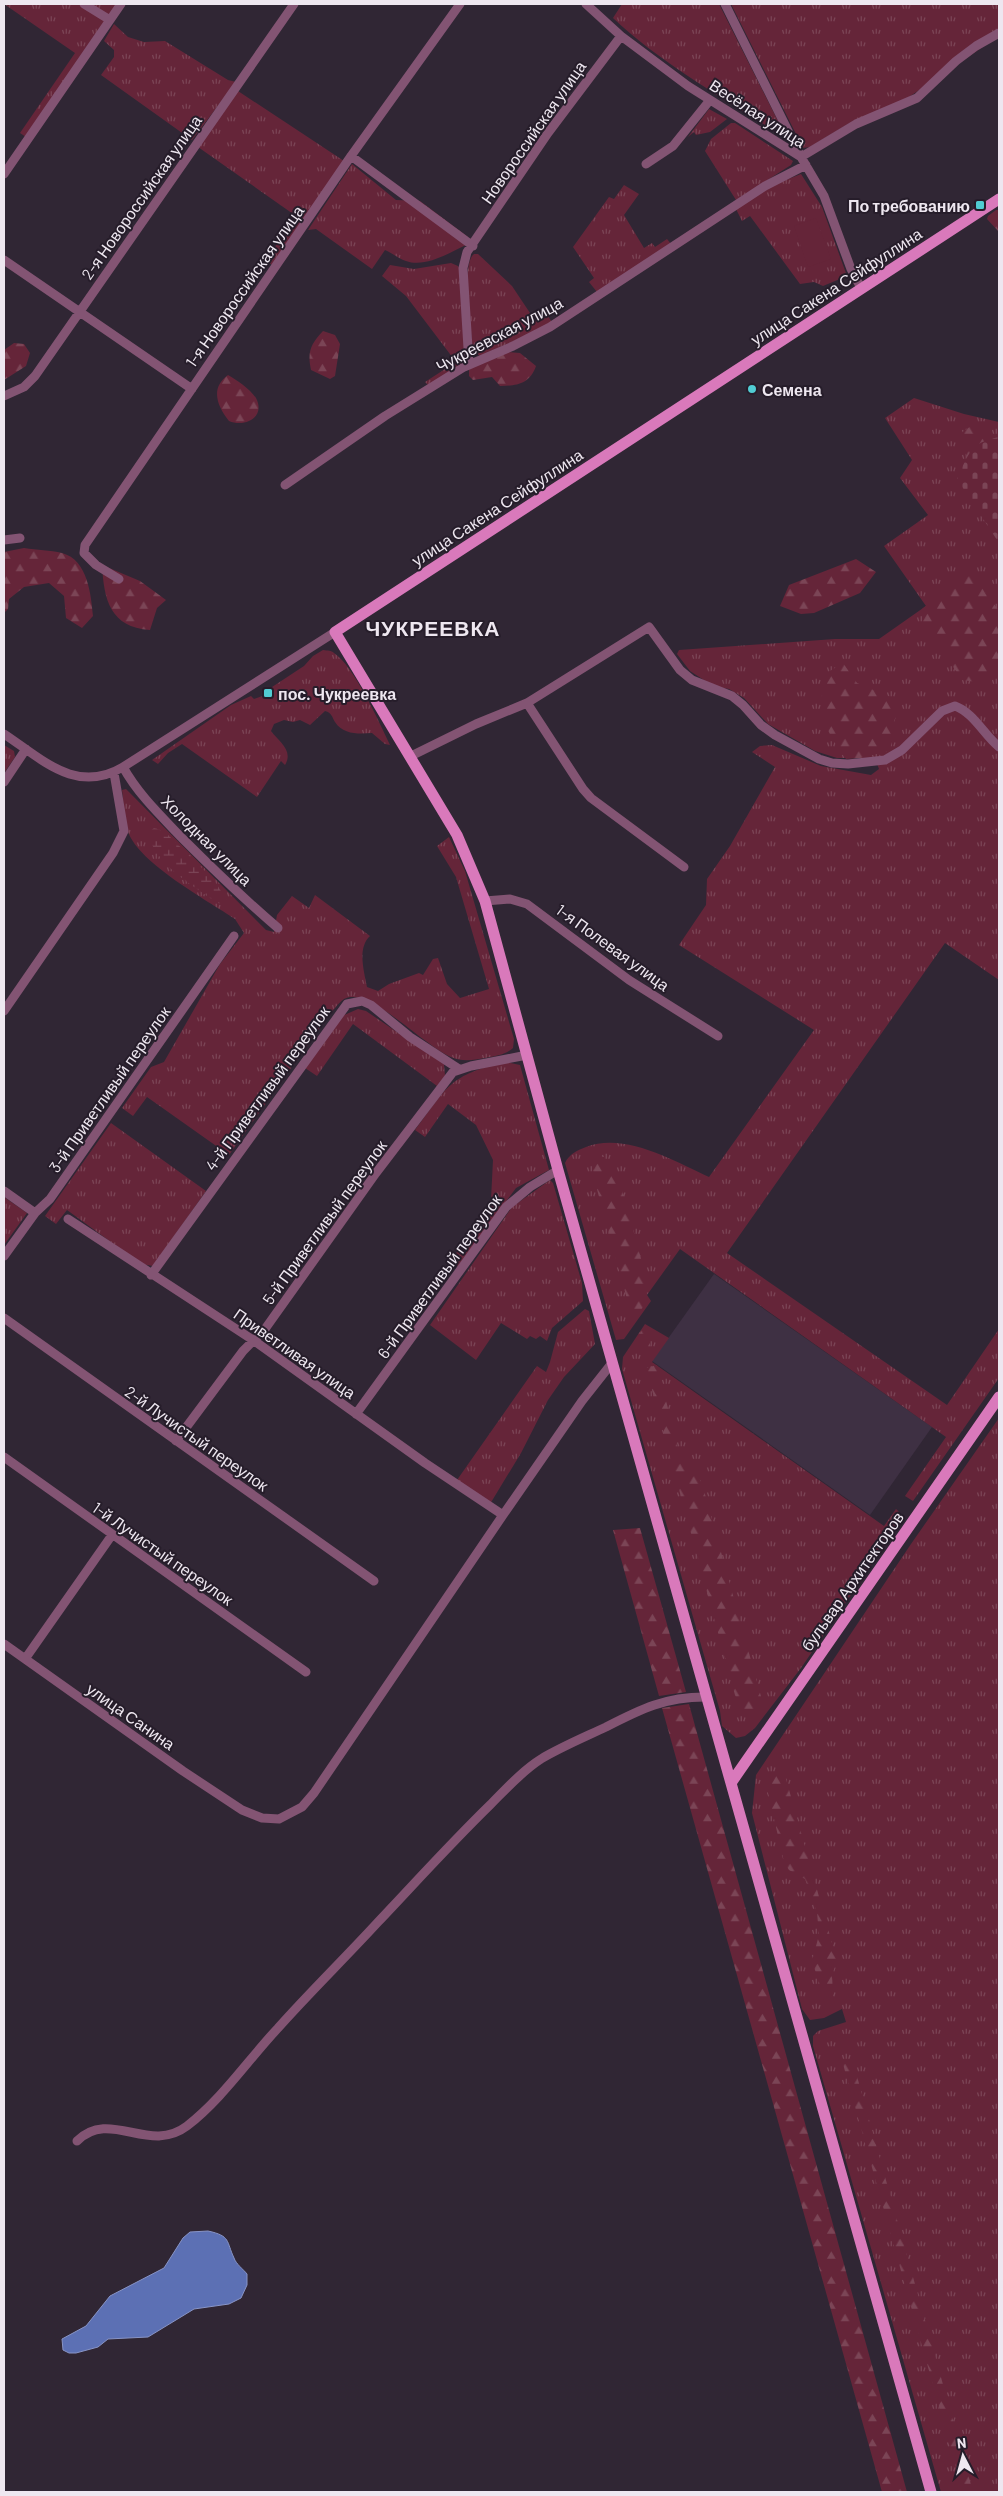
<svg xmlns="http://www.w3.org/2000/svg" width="1003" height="2496" viewBox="0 0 1003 2496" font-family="Barlow,sans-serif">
  <defs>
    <pattern id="grass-tufts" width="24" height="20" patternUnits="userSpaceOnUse" patternTransform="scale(1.25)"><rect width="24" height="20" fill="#652539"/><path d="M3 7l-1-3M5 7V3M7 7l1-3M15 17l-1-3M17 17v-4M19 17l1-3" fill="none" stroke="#7b4556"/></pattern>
    <pattern id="forest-firs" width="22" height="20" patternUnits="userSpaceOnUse" patternTransform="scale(1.25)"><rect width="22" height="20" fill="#652539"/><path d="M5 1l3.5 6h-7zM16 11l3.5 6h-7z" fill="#7b4556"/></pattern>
    <pattern id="wetland-marsh" width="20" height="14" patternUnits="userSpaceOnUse" patternTransform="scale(1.25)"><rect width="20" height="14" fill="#652539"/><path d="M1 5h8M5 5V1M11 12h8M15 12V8" fill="none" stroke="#7b4556"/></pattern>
    <pattern id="cemetery-stones" width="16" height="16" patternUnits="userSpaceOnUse" patternTransform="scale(1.25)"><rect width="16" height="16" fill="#652539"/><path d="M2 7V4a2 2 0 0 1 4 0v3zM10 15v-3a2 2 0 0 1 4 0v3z" fill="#7b4556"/></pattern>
  </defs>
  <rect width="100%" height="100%" fill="#302634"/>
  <!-- built -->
  <path fill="#3e3043" d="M714 1274 932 1427 870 1515 652 1361Z"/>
  <!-- grass -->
  <path fill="url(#grass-tufts)" d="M4 4H117L26 137 20 133 75 53Z
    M622 4H719L787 139C729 101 664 66 613 18Z
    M731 4H999V36L906 99 848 124 810 147 803 148Z
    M114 24 128 37 144 42 165 41 228 80 236 82 192 140 101 75 114 57V50L104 41Z
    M238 91 344 161 272 265 266 260 296 216 198 147Z
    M709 109 727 119 710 132 696 135 694 132 688 137Z
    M731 123H735L793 161 791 165 736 200 705 151 711 139Z
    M352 164 396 200 420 201 468 237 466 245C449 253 425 268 406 261 399 259 392 253 385 250L372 269 316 229 308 230Z
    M801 174 822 207 847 276 823 286 814 282 800 284 750 216 742 221 736 209 773 185Z
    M624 185 639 194 624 215 644 248 652 243 655 247 667 239 671 244 597 292 589 282 594 278 573 247 609 197 614 199Z
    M474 254H478L512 286 534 319 545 312 552 322 539 330 480 356 473 351C472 333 460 265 474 254Z
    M451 263 458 266 461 272 465 354 463 363 429 386 425 382 456 362 406 296 382 276 390 265 414 269Z
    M914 398 964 414 999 422V980L945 943 727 1253 947 1405 999 1329V1378L913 1501 905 1496 946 1437 680 1249 647 1295 651 1301 624 1339 616 1340 565 1163C569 1154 578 1150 586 1147 625 1132 674 1161 709 1177L814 1030 679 945 706 905 707 879 730 846 775 767 752 752 760 746 772 745 821 766 871 775 879 769 875 758H837L815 751 768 724 744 698 729 689 713 686 690 671 677 654 679 650 835 639H879L926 606 884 546 928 515 900 478 912 460 885 418Z
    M323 650C328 651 331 650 334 653 354 666 379 722 390 745L385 744 372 733C360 734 343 735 335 722 332 717 332 713 325 711L310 725 300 720 293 722 284 720 274 724 271 731C278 741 294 750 285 765L281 761 257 797 182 744 168 753 158 764 152 760 231 705 251 696 254 699 271 693 269 689 304 666 313 656Z
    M4 745 14 751 15 757 4 773Z
    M126 789 266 930 274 932 277 915 292 896 309 908 315 895 370 936C357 948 364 971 367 987L378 991 389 984 419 973 423 975 433 959 438 958 447 984 460 998 489 989 456 877 437 846 449 837 465 871 514 1039 513 1048C505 1055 496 1056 485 1058 474 1060 462 1062 451 1057 425 1047 368 985 344 999 338 1003 333 1011 328 1016L229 1155 147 1097 133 1116 122 1108 151 1067 164 1062 220 964 244 933 235 919C207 900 140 864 128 832 123 820 124 803 122 790Z
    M358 1009 366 1011 444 1064 445 1076 437 1086 353 1024 317 1076 305 1068 342 1016Z
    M506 1062 520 1065 549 1170 516 1188 458 1266 451 1261 491 1200 493 1160 476 1125 448 1104 425 1137 415 1130C448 1086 449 1075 506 1062Z
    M111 1123 206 1191 153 1266 141 1264 67 1210 56 1224 45 1216Z
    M550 1180 553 1183 582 1283 583 1301 552 1328 547 1341 540 1336 536 1339 530 1336 527 1339 501 1323 476 1360 430 1325 512 1207Z
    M4 1197 27 1213 4 1245Z
    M585 1309 589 1311 595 1344 564 1377 548 1400 521 1453 490 1504 457 1480 537 1366 546 1372 550 1362 558 1332Z
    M645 1324 669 1338 652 1362 884 1526 896 1509C903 1515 901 1519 897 1527L801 1668 755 1728 745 1736 736 1738 722 1726 720 1711 622 1369 623 1357Z
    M999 1418V2492H941L813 2046V2036L818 2031 846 2022 842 2009 824 2018 810 2020 802 2009 752 1813 756 1775 911 1544Z"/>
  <!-- forest -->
  <path fill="url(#forest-firs)" d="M996 210H999V232L987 219 988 216Z
    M323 331 335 335 340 344 335 376 330 379 311 370C307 351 311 344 323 331Z
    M14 343 24 344 30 353 26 366 4 380V350Z
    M507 352 520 353 536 366C530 384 516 386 500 386L492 377 473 380 469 376V369Z
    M228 375C238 381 249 388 256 398 266 417 245 428 229 421 217 406 210 388 228 375Z
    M971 426 979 428 998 449 974 474 961 442V433Z
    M24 548C37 550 50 550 62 553 88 560 91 595 93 616L82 628 66 618 64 596 49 583 24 587 9 599 8 609 4 613V552Z
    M856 559 876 572 860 593 814 613 801 614 780 606 789 585Z
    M102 565 140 581 166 600 157 608 150 630C110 627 104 600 102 565Z
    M973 575 999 611V665L977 682 962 680 923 622 922 609 960 578Z
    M843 663 857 683 902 702 892 726 893 739 889 751 860 758 846 759C823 726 817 714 825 674Z
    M592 1157H604L622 1189 649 1288 645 1295 646 1303 633 1321 595 1182Z
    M645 1326 651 1348 641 1351 637 1337Z
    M657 1365 681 1460 695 1469 703 1487 762 1700 760 1714 744 1713 735 1695 646 1368Z
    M640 1528 686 1692 659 1696 613 1530Z
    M689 1704 907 2492H882L662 1708Z
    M780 1768 786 1779 837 1961 832 1975 833 1995 830 1999 824 1997 812 1961 819 1935 817 1912 805 1879 789 1870 784 1862 767 1788 771 1774Z
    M853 2062 973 2492H963L843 2064Z"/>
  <!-- wetland -->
  <path fill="url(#wetland-marsh)" d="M154 828 165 832 214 880 229 904 225 906 216 902C195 887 150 861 149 832Z"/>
  <!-- cemetery -->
  <path fill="url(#cemetery-stones)" d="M999 437V543L957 479C969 454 969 443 999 437Z"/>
  <!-- garden -->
  <path fill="#652539" d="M816 218 831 259 808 267 794 226Z"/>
  <!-- water -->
  <path fill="#5c70b4" stroke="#8894c6" d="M208 2231C231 2236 226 2241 234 2258 236 2264 243 2269 247 2274V2285L241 2298 229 2304 194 2309 148 2337 108 2339 98 2347 76 2353H69L63 2350 62 2339 86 2326 110 2296 164 2268 183 2238 190 2232Z"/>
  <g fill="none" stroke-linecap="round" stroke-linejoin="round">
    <!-- minor -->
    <path stroke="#835473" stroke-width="9" d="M84 4 110 20
      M586 4 621 36 688 86 801 157 824 196 851 269 861 288
      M725 4 801 157 856 124 917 98 956 61 976 46 999 33
      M351 156 473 246
      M646 164 673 146 710 100
      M4 174 121 4
      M4 260 192 389
      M469 364 463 268 467 252 548 133 621 36
      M4 396 24 387 35 376 294 4
      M285 485 385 416 464 367 513 346 550 327 765 186 806 165
      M4 540 20 538
      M119 579 96 565 84 553 85 545 351 156 460 4
      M527 703 583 789 591 798 684 867
      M4 734C42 759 76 795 123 767L335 632
      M411 756 476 724 527 703 649 627 680 670 692 680 732 696 743 705 761 725 775 735 819 759 832 763 848 764 885 760 902 750 942 711 955 706C974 713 984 735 999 747
      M123 767C138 794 160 815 182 838 213 869 244 899 278 928
      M4 782 26 749
      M485 901 510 899 527 904 629 980 718 1036
      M4 1011 113 853 124 831 114 773
      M4 1191 35 1213
      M68 1219 253 1340 425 1463 503 1515
      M4 1256 35 1213 50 1199 234 936
      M151 1275 347 1004 362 1001 371 1005 410 1037 459 1069
      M4 1318 374 1581
      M356 1414 506 1207 530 1187 558 1170
      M176 1441 243 1351 265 1329 376 1173 453 1072 471 1066 527 1055
      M4 1457 306 1672
      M4 1644 183 1771 242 1810 262 1818 279 1819 302 1807 314 1793 503 1515 582 1401 612 1363
      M25 1659 112 1535
      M77 2141C110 2108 149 2155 187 2126 222 2099 248 2060 278 2028 310 1992 345 1958 378 1922 415 1883 451 1843 490 1805 506 1789 522 1771 541 1759 561 1747 585 1737 606 1727 641 1709 665 1697 705 1697"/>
    <!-- major -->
    <path stroke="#d979bb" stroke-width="11" d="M731 1783 999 1397
      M931 2492 558 1170 485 901 457 835 335 632 999 199"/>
  </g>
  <!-- markers -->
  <g fill="#51ccd3" stroke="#261d2a" stroke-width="2">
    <rect x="975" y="200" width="10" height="10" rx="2.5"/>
    <circle cx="752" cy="389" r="5"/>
    <rect x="263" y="688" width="10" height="10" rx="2.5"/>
  </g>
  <g text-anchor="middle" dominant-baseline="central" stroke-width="4" stroke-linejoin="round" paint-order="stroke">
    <!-- street labels -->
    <g font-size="16" fill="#eee7f0" stroke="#261d2a">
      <text transform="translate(758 113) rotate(33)">Весёлая улица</text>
      <text transform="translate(533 132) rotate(-55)">Новороссийская улица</text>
      <text transform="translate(141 197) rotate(-55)">2-я Новороссийская улица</text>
      <text transform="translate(244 286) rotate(-55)">1-я Новороссийская улица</text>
      <text transform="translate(836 286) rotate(-33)">улица Сакена Сейфуллина</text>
      <text transform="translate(499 334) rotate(-28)">Чукреевская улица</text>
      <text transform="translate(497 507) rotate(-33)">улица Сакена Сейфуллина</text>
      <text transform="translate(207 840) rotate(45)">Холодная улица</text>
      <text transform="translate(613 947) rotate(36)">1-я Полевая улица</text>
      <text transform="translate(267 1088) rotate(-54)">4-й Приветливый переулок</text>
      <text transform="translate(109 1089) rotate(-55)">3-й Приветливый переулок</text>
      <text transform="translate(324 1222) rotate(-54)">5-й Приветливый переулок</text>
      <text transform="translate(439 1276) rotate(-54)">6-й Приветливый переулок</text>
      <text transform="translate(295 1353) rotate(35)">Приветливая улица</text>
      <text transform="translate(197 1438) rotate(35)">2-й Лучистый переулок</text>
      <text transform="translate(163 1553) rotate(35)">1-й Лучистый переулок</text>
      <text transform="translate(852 1581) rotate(-55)">бульвар Архитекторов</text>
      <text transform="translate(131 1716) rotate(35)">улица Санина</text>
    </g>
    <!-- poi labels -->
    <g font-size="16" font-weight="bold" fill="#eee7f0" stroke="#261d2a" text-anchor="start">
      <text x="970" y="205" text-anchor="end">По требованию</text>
      <text x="762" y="389">Семена</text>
      <text x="278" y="693">пос. Чукреевка</text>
    </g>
    <!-- district labels -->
    <g font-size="21" font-weight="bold" letter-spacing="1" fill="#eee7f0" stroke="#261d2a">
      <text x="433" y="627">ЧУКРЕЕВКА</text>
    </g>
  </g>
  <!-- border -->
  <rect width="1003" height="2496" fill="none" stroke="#eee7f0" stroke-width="10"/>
  <!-- north arrow -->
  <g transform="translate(963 2456) rotate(354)" stroke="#261d2a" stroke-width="4" paint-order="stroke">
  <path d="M0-4L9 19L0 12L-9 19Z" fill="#eee7f0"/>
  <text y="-8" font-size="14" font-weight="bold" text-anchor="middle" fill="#eee7f0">N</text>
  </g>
</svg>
